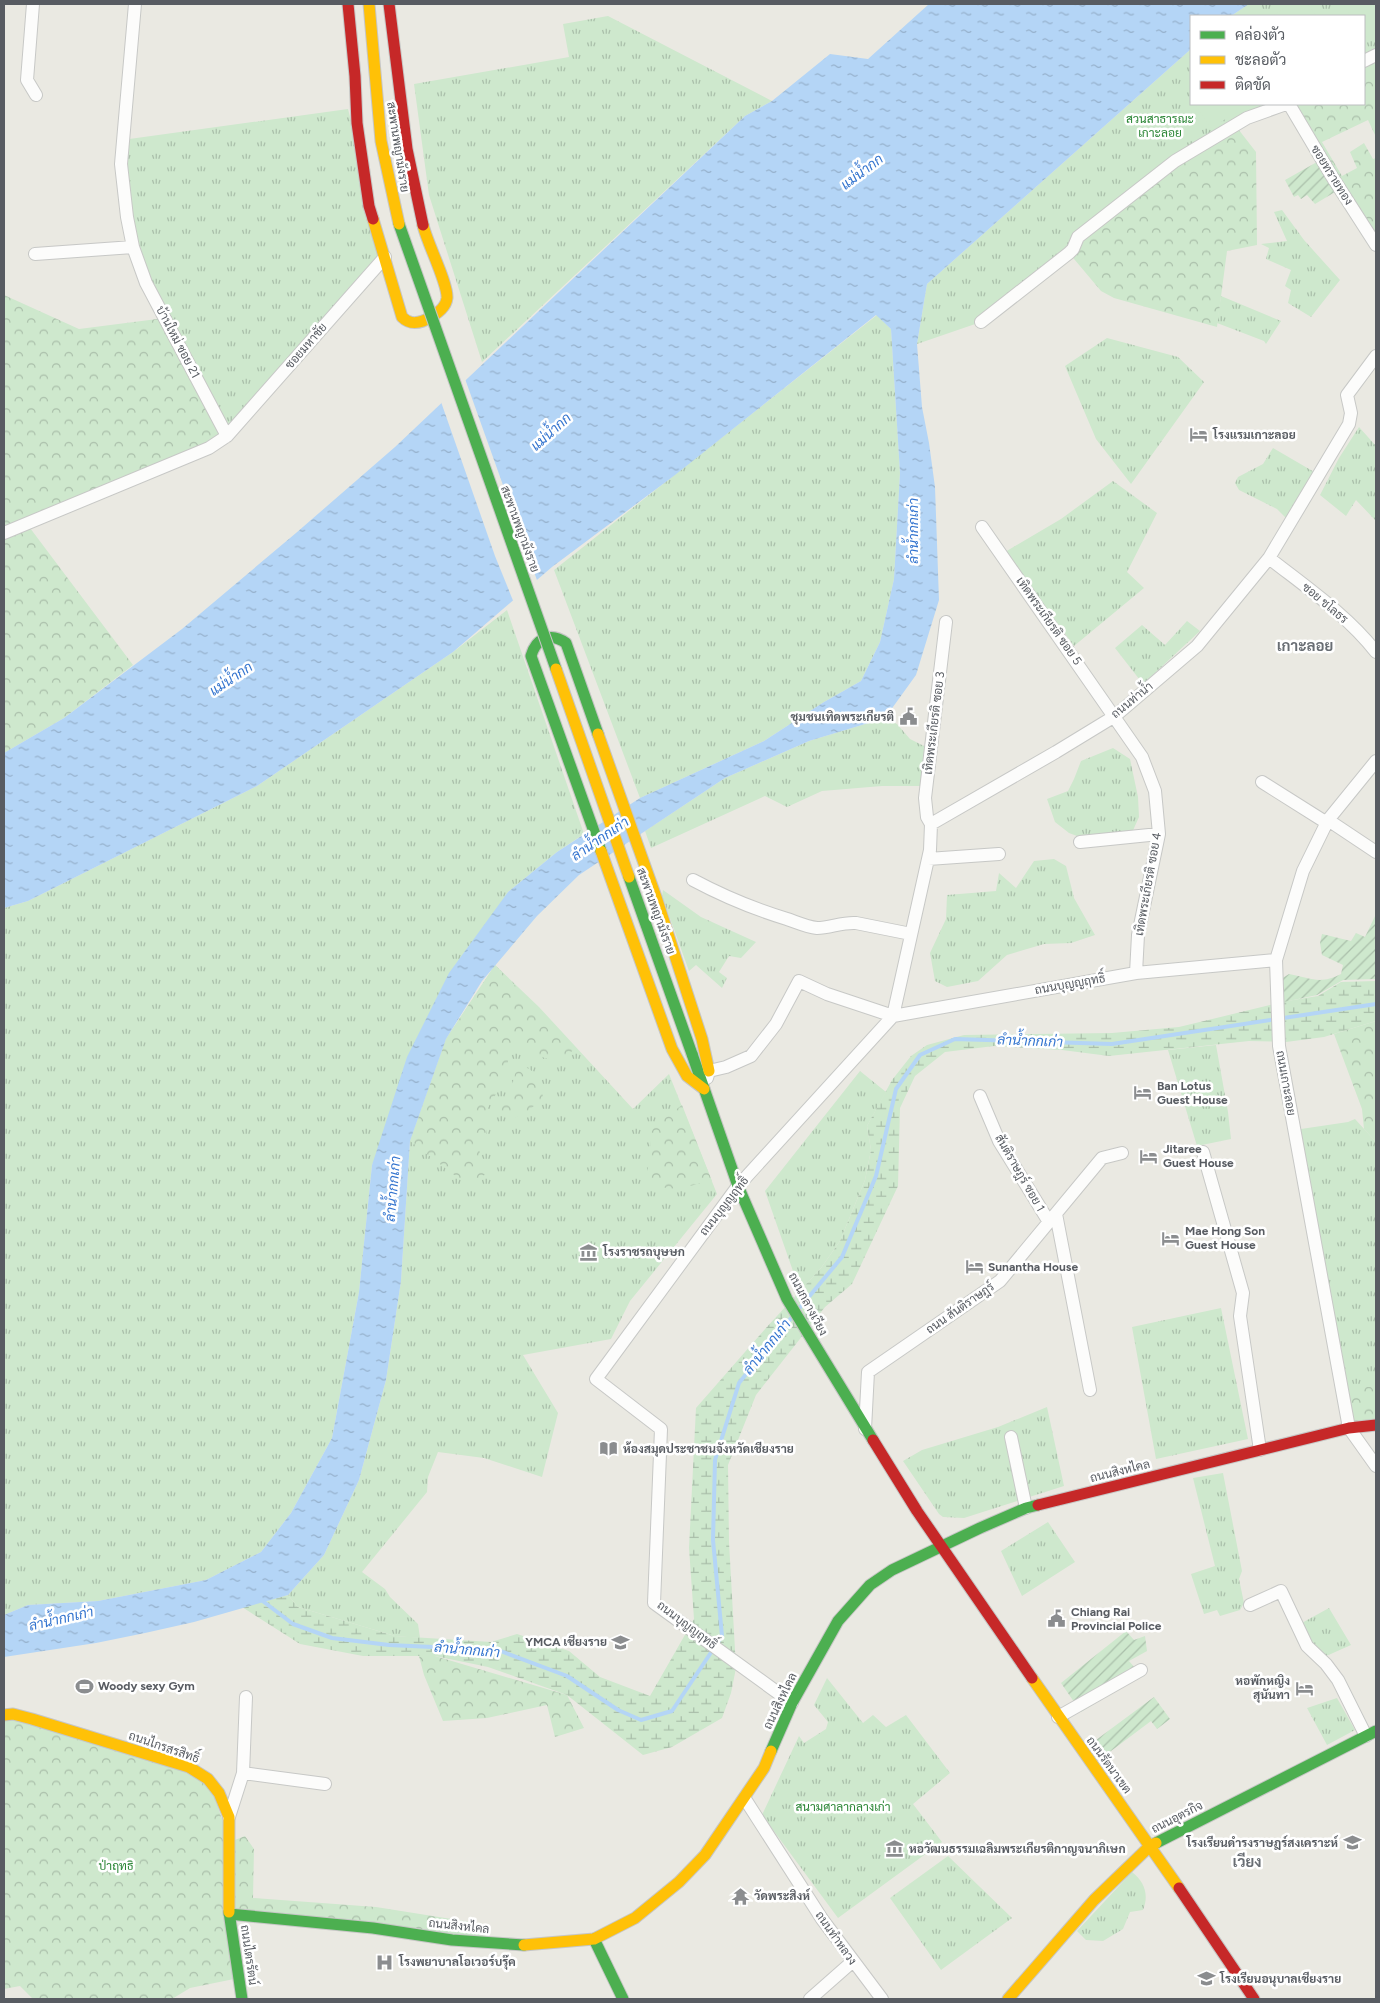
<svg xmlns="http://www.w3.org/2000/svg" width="1380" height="2003" viewBox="0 0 1380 2003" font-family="Figtree,Sarabun,sans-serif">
  <defs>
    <pattern id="grass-tufts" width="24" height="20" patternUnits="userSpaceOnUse" patternTransform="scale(1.25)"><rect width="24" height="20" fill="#cee8cd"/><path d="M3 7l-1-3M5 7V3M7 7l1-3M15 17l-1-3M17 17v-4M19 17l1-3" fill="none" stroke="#aabfaa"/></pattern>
    <pattern id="forest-crowns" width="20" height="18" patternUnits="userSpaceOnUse" patternTransform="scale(1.25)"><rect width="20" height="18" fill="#cee8cd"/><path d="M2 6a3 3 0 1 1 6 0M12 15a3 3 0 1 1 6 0" fill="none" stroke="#aabfaa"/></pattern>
    <pattern id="wetland-marsh" width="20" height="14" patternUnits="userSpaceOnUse" patternTransform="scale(1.25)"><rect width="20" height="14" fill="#cee8cd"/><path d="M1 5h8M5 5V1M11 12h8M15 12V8" fill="none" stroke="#aabfaa"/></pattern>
    <pattern id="garden-furrows" width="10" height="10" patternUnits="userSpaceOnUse" patternTransform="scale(1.25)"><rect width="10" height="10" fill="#cee8cd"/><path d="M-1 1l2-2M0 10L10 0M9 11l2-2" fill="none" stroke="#aabfaa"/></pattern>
    <pattern id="water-ripples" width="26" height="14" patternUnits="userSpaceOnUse" patternTransform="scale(1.25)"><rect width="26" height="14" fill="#b4d5f6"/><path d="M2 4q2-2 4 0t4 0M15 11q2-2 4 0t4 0" fill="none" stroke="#95b0cb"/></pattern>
  </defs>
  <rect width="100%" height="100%" fill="#eae9e2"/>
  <!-- grass -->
  <path fill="url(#grass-tufts)" d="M1249 4H1376V51L1364 58V16H1231Z
    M608 16 772 101 745 116 482 362 429 195 414 84 569 57 563 24Z
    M1191 49V104H1286L1247 118 981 322 917 344 927 284Z
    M348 109 385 257 227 436 146 283 127 217 122 140Z
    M1282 210 1304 240 1340 280 1311 317 1288 303 1291 290 1285 286 1291 270 1266 259 1269 248 1261 244 1287 241 1274 212Z
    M1221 296 1281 321 1266 344 1264 341 1217 323Z
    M877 315 891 329 900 473 894 579 880 642 861 681 824 702 764 741 640 798 554 570Z
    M1107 338 1178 357 1204 382 1131 484 1096 439 1065 366Z
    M1359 427 1376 446V521L1356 500 1346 516 1320 495 1339 458Z
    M1273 448 1316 473 1286 518 1277 509 1239 490 1235 483 1238 477 1263 464Z
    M1113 481 1157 513 1127 572 1144 588 1074 646 1005 552 1061 519Z
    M507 610 584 834 557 852 508 892 372 1165 359 1292 332 1438 291 1513 261 1552 206 1580 98 1601 28 1605 4 1615V908L28 901 257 786 453 652Z
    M1187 621 1200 631 1143 684 1115 648 1142 625 1165 645Z
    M885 718 897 724 910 739 932 750 926 786H882L822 791 787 807 765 796 651 848 645 831 725 778 809 741Z
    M1113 748 1130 759 1138 797 1139 817 1130 837 1093 842 1069 833 1055 822 1047 799 1068 791 1074 779 1081 761Z
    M1054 859 1066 866 1074 898 1095 935 1071 943 1044 944 1007 955 978 981 947 987 935 981 930 953 946 919 947 895 996 891 999 873 1016 888 1034 861Z
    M663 890 701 917 756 942 741 958 729 956 719 972 727 978 722 988 696 965 689 971 662 896Z
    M495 965 539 1007 633 1109 669 1074 717 1194 630 1301 611 1339 523 1355 558 1413 542 1477 484 1458 438 1452 428 1477 427 1492 362 1572 385 1589 390 1597 418 1624 420 1638 395 1636 298 1607 288 1595 324 1555 359 1480 386 1380 401 1281 410 1141 446 1039Z
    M1216 1045 1228 1112 1231 1139 1197 1146 1168 1050Z
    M860 1071 886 1092 867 1126 871 1150 865 1180 840 1241 821 1268 800 1291 765 1191Z
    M1355 1119 1376 1142V1387H1341L1295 1132 1301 1129 1348 1122Z
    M1221 1308 1248 1439 1156 1459 1132 1327Z
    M1047 1407 1064 1486 964 1518 943 1517 939 1514 903 1461 922 1450 998 1427Z
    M1223 1473 1242 1571 1239 1579 1244 1603 1240 1610 1220 1616 1217 1610 1204 1614 1191 1574 1215 1566 1193 1478Z
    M1048 1522 1075 1562 1022 1596 1001 1551Z
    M1329 1608 1351 1645 1324 1657 1310 1641 1300 1624Z
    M827 1678 863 1723 873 1715 886 1727 906 1715 950 1773 913 1804 942 1842 838 1918 762 1815 799 1736 804 1743 826 1729 828 1722 814 1705Z
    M1337 1698 1355 1730 1327 1745 1307 1708Z
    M948 1856 1012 1918 941 1970 890 1898Z
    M1132 1872C1145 1882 1149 1895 1143 1910L1130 1912 1123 1929 1103 1941 1086 1940 1077 1931Z"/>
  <!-- forest -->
  <path fill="url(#forest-crowns)" d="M1376 55V137L1368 120 1322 142 1342 176 1357 168 1350 152 1364 143 1373 159 1376 158V245L1289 104H1364V61Z
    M1235 125 1256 152 1257 245 1227 251 1217 327 1114 298 1101 291 1069 253 1078 237Z
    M4 295 79 329 165 318 227 436 4 532Z
    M27 524 133 665 64 718 4 753V533Z
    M495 965 576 1048C555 1066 546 1061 525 1046H512L502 1084 487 1109 488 1120 486 1138 476 1143 488 1172 482 1177 466 1184 410 1141 446 1039Z
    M1376 1021V1142L1364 1129 1362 1109 1334 1034Z
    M524 1066C540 1075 541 1081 543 1098L527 1112 512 1119 503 1116 498 1107 511 1090 516 1070Z
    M682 1105 712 1181C686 1185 680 1194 652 1184L647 1175 648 1167 651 1162 650 1139 653 1127Z
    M1341 1387H1376V1425L1349 1428Z
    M419 1656H435L567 1695 584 1728 555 1737 547 1705 487 1718 443 1721 424 1675Z
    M4 1715 208 1779 230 1842 245 1836 254 1849 253 1898 376 1907 483 1924 485 1937 230 1914 234 1979 190 1988 172 1999H33L20 1986 4 1989Z"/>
  <!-- wetland -->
  <path fill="url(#wetland-marsh)" d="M1376 981V1021L1324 1037 1286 1042 1249 1041 1109 1056 1062 1050 994 1046 945 1052 915 1076 900 1108 898 1186 852 1284 825 1307 756 1395 728 1465 729 1542 736 1668 731 1693 722 1718 672 1747 643 1755 567 1695 488 1667 435 1656H363L300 1644 242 1607 288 1595 298 1607 395 1636 491 1642 517 1634 569 1651 600 1677 650 1696 694 1619 689 1548 696 1408 766 1328 821 1268 840 1241 865 1180 871 1150 867 1126 892 1080 911 1056 927 1045 964 1035 1112 1033 1179 1027 1287 1001 1318 996 1341 982Z"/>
  <!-- garden -->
  <path fill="url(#garden-furrows)" d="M1317 162 1335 192 1315 204 1307 195 1301 199 1298 195 1294 197 1285 180Z
    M1376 914 1375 979 1343 980 1317 995 1284 1002 1281 979 1289 974C1311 978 1320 985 1341 974L1343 965 1322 955 1320 943 1322 934 1351 941 1356 933 1365 937Z
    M1126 1631 1134 1640 1145 1636 1147 1651 1129 1661 1141 1675 1081 1712 1061 1683Z
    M1154 1697 1170 1719 1157 1729 1151 1721 1107 1754 1096 1740Z"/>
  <!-- pitch -->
  <path fill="#cee8cd" d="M1290 4H1308L1317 16H1272Z
    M1343 4H1376V30L1365 37 1364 35V16H1351Z
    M1195 104H1250L1211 128Z"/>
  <!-- water -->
  <path fill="url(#water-ripples)" d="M929 4H1249L1231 16H1191V49L927 284 917 344 922 407 929 443 935 487 939 600 916 675 885 718 809 741 725 778 579 875 537 916 482 981 446 1039 410 1141 401 1281 386 1380 359 1480 324 1555 288 1595 194 1622 145 1633 96 1643 4 1657V1615L28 1605 98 1601 206 1580 261 1552 291 1513 332 1438 359 1292 372 1165 407 1057 449 973 508 892 557 852 640 798 764 741 824 702 861 681 880 642 894 579 900 473 891 329 876 315 675 475 552 567 453 652 257 786 28 901 4 908V753L64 718 182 629 296 533 395 447 745 116 772 101 830 54 868 59Z"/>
  <!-- pier -->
  <path fill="#eae9e2" d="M464 376 538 583 514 603 495 556 440 399Z"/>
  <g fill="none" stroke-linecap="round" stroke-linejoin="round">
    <!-- stream -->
    <path stroke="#b4d5f6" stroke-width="4" d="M798 1310 842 1257 876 1176 896 1089 920 1055 955 1039 1112 1044 1376 1004
      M260 1599 293 1624 332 1638 389 1645 498 1650 567 1676 618 1710 641 1720 672 1711 722 1636 713 1540 715 1460 739 1383 792 1317"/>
    <defs>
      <path id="street" d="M33 4 27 80 36 95
        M1364 61 1376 55
        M1289 104 1331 175 1376 245
        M35 254 133 247
        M981 322 1069 253 1073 249 1078 237 1175 161 1247 118 1286 104
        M227 436 385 257
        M982 527 1142 757 1155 791 1159 834 1138 935 1136 973
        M4 533 209 448 227 436 146 283 133 247 127 217 121 164 135 4
        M1269 558C1306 587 1347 615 1376 652
        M1376 761 1328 820 1303 871 1276 960 1279 1046 1349 1428 1376 1466
        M1262 782 1327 823
        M1328 820 1376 852
        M931 824 927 817 925 798 946 622
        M1080 842 1159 834
        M928 859 999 854
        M693 880C723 896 754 909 787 919 796 922 807 927 817 928 830 928 842 922 856 923L911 934
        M893 1016 930 850 931 824 1056 752 1115 716 1197 646 1269 558 1349 424 1351 413 1347 395 1376 356
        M707 1078 709 1071 726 1067 751 1056 776 1024 799 981 827 994 893 1016
        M980 1096 999 1141 1049 1222
        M1203 1152 1243 1293 1240 1316 1260 1450
        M1056 1214 1090 1390
        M865 1429 868 1372 1000 1281 1102 1158 1122 1153
        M1011 1437 1026 1508
        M1250 1605 1281 1591 1307 1646 1326 1664 1338 1680 1366 1736
        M792 1703 654 1603 661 1429 596 1379 738 1186 893 1016 1136 973 1276 960
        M1058 1717 1141 1670
        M243 1773 325 1784
        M745 1799 822 1919 882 1999
        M229 1817 243 1773 246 1697
        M810 1999 852 1962"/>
      <path id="fast" d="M598 734 566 643C551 632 536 638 531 656L601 851
        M692 1054 738 1186 787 1299 873 1440
        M771 1751 792 1703 838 1621 870 1585 892 1570 980 1528 1026 1508 1038 1505
        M1156 1843 1376 1731
        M229 1912 242 1999
        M229 1914 373 1928 452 1940 524 1945
        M594 1939 623 1999"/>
      <path id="slow" d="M373 219 402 317C408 323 414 324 423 321 432 317 446 309 447 298 448 283 427 243 423 225
        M598 734 656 897 702 1039 709 1071
        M601 851 672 1049 687 1076 704 1089
        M1032 1678 1179 1888
        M4 1715 13 1714 32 1719 189 1767 208 1779 219 1793 229 1817V1912
        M524 1945 594 1939 635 1918 679 1882 705 1855 764 1768 771 1751
        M1008 1999 1094 1900 1150 1846 1156 1843"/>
      <path id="jam" d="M348 4 355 76 357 123 369 206 373 219
        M389 4 407 149 423 225
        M873 1440 917 1511 1032 1678
        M1038 1505 1349 1428 1376 1425
        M1179 1888 1254 1999"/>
    </defs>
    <!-- street casing -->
    <use href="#street" stroke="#c7c8c6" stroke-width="14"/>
    <!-- fast casing -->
    <use href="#fast" stroke="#c6c6c5" stroke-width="13"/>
    <!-- slow casing -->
    <use href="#slow" stroke="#c6c6c5" stroke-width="13"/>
    <!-- jam casing -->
    <use href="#jam" stroke="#c6c6c5" stroke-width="13"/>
    <!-- street -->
    <use href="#street" stroke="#fcfcfb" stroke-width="12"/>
    <!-- fast -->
    <use href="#fast" stroke="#4caf50" stroke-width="11"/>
    <!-- slow -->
    <use href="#slow" stroke="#ffc107" stroke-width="11"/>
    <!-- jam -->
    <use href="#jam" stroke="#c62828" stroke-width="11"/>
    <defs>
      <path id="fast-bridge" d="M399 224 556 669
        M629 877 692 1054"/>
      <path id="slow-bridge" d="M369 4 381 141 399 224
        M556 669 629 877"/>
    </defs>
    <!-- fast-bridge casing -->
    <use href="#fast-bridge" stroke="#c6c6c5" stroke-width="13" stroke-linecap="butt"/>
    <!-- slow-bridge casing -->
    <use href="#slow-bridge" stroke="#c6c6c5" stroke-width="13" stroke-linecap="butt"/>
    <!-- fast-bridge -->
    <use href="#fast-bridge" stroke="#4caf50" stroke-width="11"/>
    <!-- slow-bridge -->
    <use href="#slow-bridge" stroke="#ffc107" stroke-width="11"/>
  </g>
  <!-- icons -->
  <defs>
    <symbol id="hotel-bare" viewBox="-9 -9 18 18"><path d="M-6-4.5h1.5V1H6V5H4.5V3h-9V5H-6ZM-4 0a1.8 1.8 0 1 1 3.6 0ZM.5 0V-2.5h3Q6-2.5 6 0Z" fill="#8b8d8f" stroke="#fff" stroke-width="2.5" paint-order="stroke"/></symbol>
    <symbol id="civic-bare" viewBox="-9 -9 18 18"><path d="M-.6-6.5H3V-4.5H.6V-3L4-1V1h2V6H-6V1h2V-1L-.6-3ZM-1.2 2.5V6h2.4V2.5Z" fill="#8b8d8f" stroke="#fff" stroke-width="2.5" paint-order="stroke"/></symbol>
    <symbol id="museum-bare" viewBox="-9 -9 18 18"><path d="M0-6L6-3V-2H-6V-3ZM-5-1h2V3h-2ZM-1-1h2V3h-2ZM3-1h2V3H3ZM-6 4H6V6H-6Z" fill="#8b8d8f" stroke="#fff" stroke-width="2.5" paint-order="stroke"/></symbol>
    <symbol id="library-bare" viewBox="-9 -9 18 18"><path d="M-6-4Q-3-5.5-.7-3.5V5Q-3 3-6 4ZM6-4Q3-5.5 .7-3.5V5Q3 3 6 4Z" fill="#8b8d8f" stroke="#fff" stroke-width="2.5" paint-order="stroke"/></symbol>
    <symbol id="school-bare" viewBox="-9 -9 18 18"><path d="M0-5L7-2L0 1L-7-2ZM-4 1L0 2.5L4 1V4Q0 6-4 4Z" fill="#8b8d8f" stroke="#fff" stroke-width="2.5" paint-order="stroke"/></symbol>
    <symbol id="stadium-bare" viewBox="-9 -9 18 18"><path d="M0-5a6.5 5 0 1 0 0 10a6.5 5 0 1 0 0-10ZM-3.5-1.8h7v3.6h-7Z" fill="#8b8d8f" stroke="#fff" stroke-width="2.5" paint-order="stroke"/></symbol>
    <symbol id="temple-bare" viewBox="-9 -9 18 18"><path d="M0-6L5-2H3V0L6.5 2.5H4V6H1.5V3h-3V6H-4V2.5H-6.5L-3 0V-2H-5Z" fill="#8b8d8f" stroke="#fff" stroke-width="2.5" paint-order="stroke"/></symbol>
    <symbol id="hospital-bare" viewBox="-9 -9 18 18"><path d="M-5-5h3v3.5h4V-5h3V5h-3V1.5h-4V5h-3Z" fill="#8b8d8f" stroke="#fff" stroke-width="2.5" paint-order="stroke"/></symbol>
  </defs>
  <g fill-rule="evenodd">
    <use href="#hotel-bare" x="1186" y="422" width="25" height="25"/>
    <use href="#civic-bare" x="896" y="704" width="25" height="25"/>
    <use href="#hotel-bare" x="1130" y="1080" width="25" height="25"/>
    <use href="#hotel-bare" x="1136" y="1144" width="25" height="25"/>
    <use href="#hotel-bare" x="1158" y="1226" width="25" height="25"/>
    <use href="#museum-bare" x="576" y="1240" width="25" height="25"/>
    <use href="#hotel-bare" x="962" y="1254" width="25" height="25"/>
    <use href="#library-bare" x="596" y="1436" width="25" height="25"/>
    <use href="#civic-bare" x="1044" y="1606" width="25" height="25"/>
    <use href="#school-bare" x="608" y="1630" width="25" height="25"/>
    <use href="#stadium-bare" x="72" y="1674" width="25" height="25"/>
    <use href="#hotel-bare" x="1292" y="1676" width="25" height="25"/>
    <use href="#school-bare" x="1340" y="1830" width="25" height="25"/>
    <use href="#museum-bare" x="882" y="1836" width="25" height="25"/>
    <use href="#temple-bare" x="728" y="1884" width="25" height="25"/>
    <use href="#hospital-bare" x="372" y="1950" width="25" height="25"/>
    <use href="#school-bare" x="1194" y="1966" width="25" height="25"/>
  </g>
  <g text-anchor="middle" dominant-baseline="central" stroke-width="5" stroke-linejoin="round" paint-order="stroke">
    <!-- park labels -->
    <g font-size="12" fill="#2b8636" stroke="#fff">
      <text x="1160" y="119">สวนสาธารณะ<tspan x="1160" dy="14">เกาะลอย</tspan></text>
      <text x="843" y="1807">สนามศาลากลางเก่า</text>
      <text x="116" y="1866">ป่าฤทธิ</text>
    </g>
    <!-- street labels -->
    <g font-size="12" fill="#585c62" stroke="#fff">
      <text transform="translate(398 147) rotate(81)">สะพานพญามังราย</text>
      <text transform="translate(1332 175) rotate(58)">ซอยทรายทอง</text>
      <text transform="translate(178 342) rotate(62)">บ้านใหม่ ซอย 21</text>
      <text transform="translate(306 346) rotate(-49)">ซอยมหาชัย</text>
      <text transform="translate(520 529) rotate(70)">สะพานพญามังราย</text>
      <text transform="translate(1325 603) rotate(40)">ซอย ชโลธร</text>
      <text transform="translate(1049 621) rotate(55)">เทิดพระเกียรติ ซอย 5</text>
      <text transform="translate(1132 700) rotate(-39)">ถนนท่าน้ำ</text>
      <text transform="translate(934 723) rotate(-83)">เทิดพระเกียรติ ซอย 3</text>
      <text transform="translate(1148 884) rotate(-80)">เทิดพระเกียรติ ซอย 4</text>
      <text transform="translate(656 911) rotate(70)">สะพานพญามังราย</text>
      <text transform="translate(1070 984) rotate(-10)">ถนนบุญญฤทธิ์</text>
      <text transform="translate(1286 1083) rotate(80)">ถนนเกาะลอย</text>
      <text transform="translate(1020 1173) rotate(60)">สันติราษฎร์ ซอย 1</text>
      <text transform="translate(724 1206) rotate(-52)">ถนนบุญญฤทธิ์</text>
      <text transform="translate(808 1304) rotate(62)">ถนนกลางเวียง</text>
      <text transform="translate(960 1308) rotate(-35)">ถนน สันติราษฎร์</text>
      <text transform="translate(1120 1471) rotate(-14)">ถนนสิงหไคล</text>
      <text transform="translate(687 1625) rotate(37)">ถนนบุญญฤทธิ์</text>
      <text transform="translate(780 1701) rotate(-64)">ถนนสิงหไคล</text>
      <text transform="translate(164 1747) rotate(19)">ถนนไกรสรสิทธิ์</text>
      <text transform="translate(1109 1765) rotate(54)">ถนนรัตนาเขต</text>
      <text transform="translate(1177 1817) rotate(-27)">ถนนอุตรกิจ</text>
      <text transform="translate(459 1926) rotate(6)">ถนนสิงหไคล</text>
      <text transform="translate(836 1938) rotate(55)">ถนนทำหลวง</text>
      <text transform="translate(249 1955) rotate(82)">ถนนไตรรัตน์</text>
    </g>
    <!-- poi labels -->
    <g font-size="12" font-weight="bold" fill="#585c62" stroke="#fff" text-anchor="start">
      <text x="1213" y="435">โรงแรมเกาะลอย</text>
      <text x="894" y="717" text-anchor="end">ชุมชนเทิดพระเกียรติ</text>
      <text x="1157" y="1086">Ban Lotus<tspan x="1157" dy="14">Guest House</tspan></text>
      <text x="1163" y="1149">Jitaree<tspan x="1163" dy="14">Guest House</tspan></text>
      <text x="1185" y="1231">Mae Hong Son<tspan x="1185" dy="14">Guest House</tspan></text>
      <text x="603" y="1252">โรงราชรถบุษษก</text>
      <text x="988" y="1267">Sunantha House</text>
      <text x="623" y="1449">ห้องสมุดประชาชนจังหวัดเชียงราย</text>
      <text x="1071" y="1612">Chiang Rai<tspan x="1071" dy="14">Provincial Police</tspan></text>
      <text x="607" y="1642" text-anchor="end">YMCA เชียงราย</text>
      <text x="1290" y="1681" text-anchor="end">หอพักหญิง<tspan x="1290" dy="14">สุนันทา</tspan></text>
      <text x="98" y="1686">Woody sexy Gym</text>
      <text x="1338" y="1843" text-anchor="end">โรงเรียนดำรงราษฎร์สงเคราะห์</text>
      <text x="909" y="1849">หอวัฒนธรรมเฉลิมพระเกียรติกาญจนาภิเษก</text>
      <text x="754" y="1896">วัดพระสิงห์</text>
      <text x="399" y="1962">โรงพยาบาลโอเวอร์บรุ๊ค</text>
      <text x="1220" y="1979">โรงเรียนอนุบาลเชียงราย</text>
    </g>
    <!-- water labels -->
    <g font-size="14" font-style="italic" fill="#3374cf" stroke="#fff">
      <text transform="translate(862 172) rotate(-37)">แม่น้ำกก</text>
      <text transform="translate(551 432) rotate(-42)">แม่น้ำกก</text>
      <text transform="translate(913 531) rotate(-90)">ลำน้ำกกเก่า</text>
      <text transform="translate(231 679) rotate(-34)">แม่น้ำกก</text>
      <text transform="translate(600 839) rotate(-34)">ลำน้ำกกเก่า</text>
      <text transform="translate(1030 1041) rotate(2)">ลำน้ำกกเก่า</text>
      <text transform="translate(393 1189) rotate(-85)">ลำน้ำกกเก่า</text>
      <text transform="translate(767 1347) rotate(-51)">ลำน้ำกกเก่า</text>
      <text transform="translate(61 1619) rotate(-13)">ลำน้ำกกเก่า</text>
      <text transform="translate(467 1650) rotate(5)">ลำน้ำกกเก่า</text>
    </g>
    <!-- quarter labels -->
    <g font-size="15" font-weight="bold" fill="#696e74" stroke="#fff">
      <text x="1305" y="646">เกาะลอย</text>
      <text x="1247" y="1862">เวียง</text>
    </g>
  </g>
  <!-- border -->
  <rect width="1380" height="2003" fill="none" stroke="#585c62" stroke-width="10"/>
  <!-- legend -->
  <rect x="1190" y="15" width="175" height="90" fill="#ffffff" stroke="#bcbec0"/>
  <rect x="1200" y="31" width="25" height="8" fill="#4caf50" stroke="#bcbec0"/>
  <text x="1235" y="40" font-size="15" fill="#585c62">คล่องตัว</text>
  <rect x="1200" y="56" width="25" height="8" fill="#ffc107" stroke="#bcbec0"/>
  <text x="1235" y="65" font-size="15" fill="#585c62">ชะลอตัว</text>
  <rect x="1200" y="81" width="25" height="8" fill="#c62828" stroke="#bcbec0"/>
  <text x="1235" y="90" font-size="15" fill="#585c62">ติดขัด</text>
</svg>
